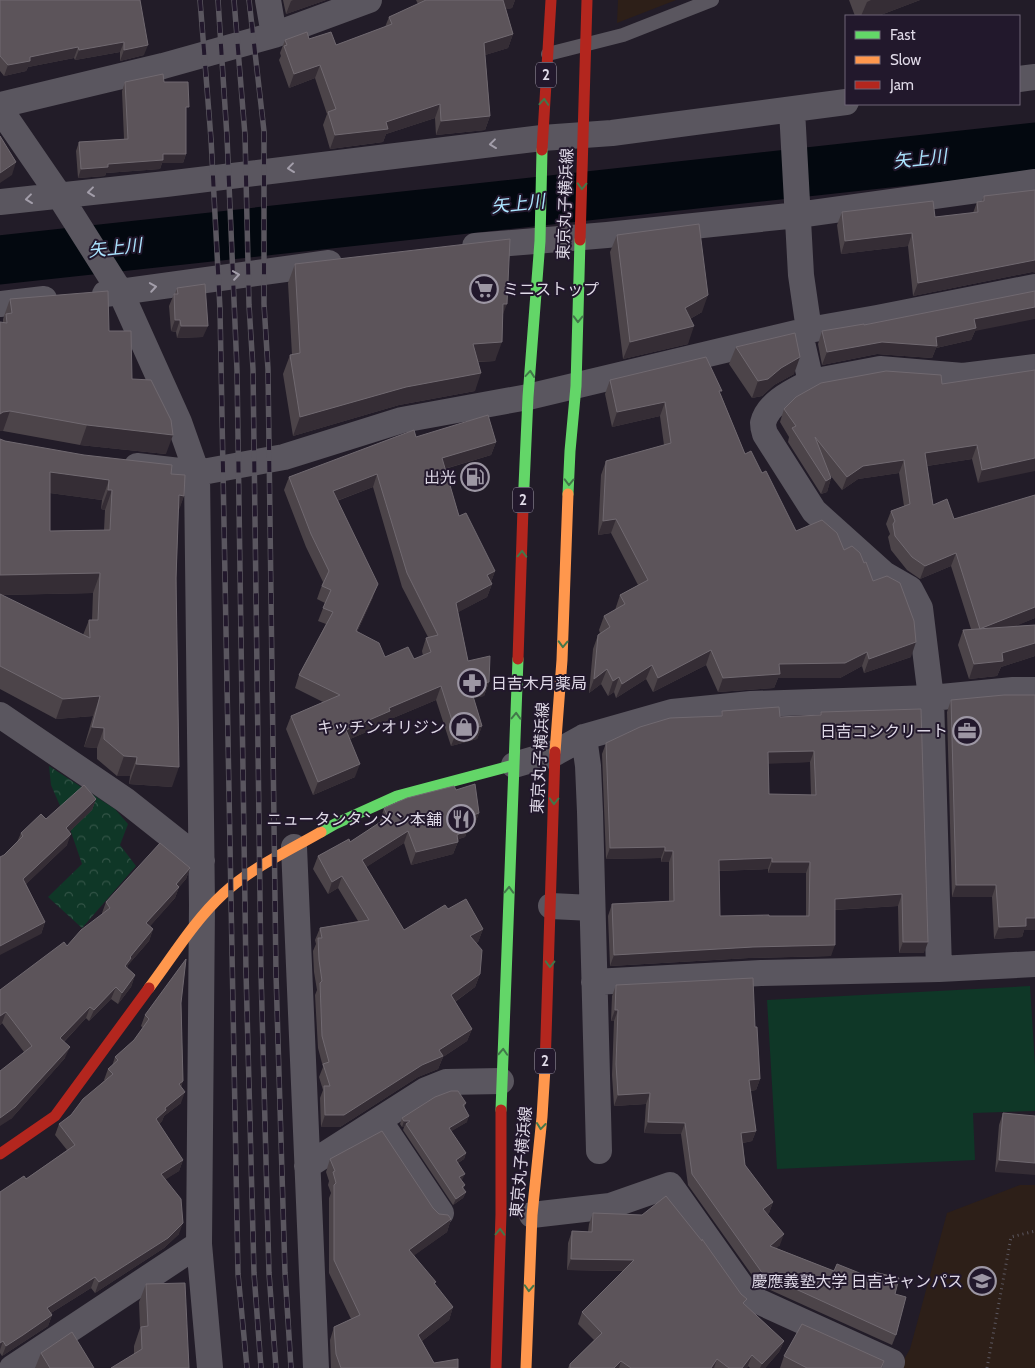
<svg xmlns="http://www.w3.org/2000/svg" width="1035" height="1368" viewBox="0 0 1035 1368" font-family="Cabin,'Noto Sans JP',sans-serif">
  <defs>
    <pattern id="forest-crowns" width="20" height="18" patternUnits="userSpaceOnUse" patternTransform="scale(1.25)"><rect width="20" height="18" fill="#0f3727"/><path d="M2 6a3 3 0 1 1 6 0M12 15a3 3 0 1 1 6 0" fill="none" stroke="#325346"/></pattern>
  </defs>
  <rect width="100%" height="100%" fill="#221c28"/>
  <!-- education -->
  <path fill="#2d1f18" d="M618 0H676L617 23Z
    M1020 1185H1035V1368H899L910 1349 947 1213Z"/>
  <!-- green -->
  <path fill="#0f3727" d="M1030 986 1035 1065V1111L973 1113 975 1160 777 1169 767 1000Z"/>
  <!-- forest -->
  <path fill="url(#forest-crowns)" d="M49 766 115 809 128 824 120 845 136 866 82 928 48 897 82 864 70 829 51 785Z"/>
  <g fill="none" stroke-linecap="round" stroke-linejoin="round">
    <!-- river -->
    <path stroke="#03080f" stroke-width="49" d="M0 260 1035 147"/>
    <!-- path -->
    <path stroke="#5c5860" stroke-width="3" stroke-dasharray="1 4" stroke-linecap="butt" d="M987 1368 1011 1237 1035 1231"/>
    <!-- lane -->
    <path stroke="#5a565f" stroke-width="14" d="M548 54 623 35 712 0"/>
    <!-- street -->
    <path stroke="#5a565f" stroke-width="26" d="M268 0 274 35
      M1019 79 1035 77
      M0 105 163 66 274 35 369 0
      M0 109 59 195 121 293 179 422 197 473 202 905 199 1244 210 1368
      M792 110 801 275 809 330 801 338 811 382 880 369 963 376 1035 367
      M0 202 166 184 542 138 612 133 846 102
      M475 246 607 235 798 215 1035 182
      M105 294 329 263
      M0 304 44 299
      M811 382C794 391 768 402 763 423 763 426 764 431 765 434L814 511 884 574 910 589 920 608 931 698 939 969
      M137 466 197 473 284 457 402 420 528 397 809 330 877 318 1035 287
      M0 715 125 800 202 861
      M584 737 588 766 590 812 599 1151
      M514 765 555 753 584 737 672 712 751 704 931 698 1013 690H1035
      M294 847 316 1368
      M551 906 592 908
      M594 982 761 973 939 969 1035 964
      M379 1120 441 1213
      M307 1166 426 1090 446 1082 501 1081
      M532 1215 610 1206 670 1185 749 1297 892 1362
      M12 1368 199 1244"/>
    <!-- fast -->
    <path stroke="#63d668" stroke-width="11" d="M568 494 570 451 576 386 580 240
      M523 508 528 397 540 241 542 150
      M321 832 335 824 397 796 514 765
      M501 1110 518 659"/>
    <!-- slow -->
    <path stroke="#ff974d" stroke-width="11" d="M555 752 562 660 568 494
      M149 988C173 956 194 921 223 894 251 868 288 851 321 832
      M526 1368 532 1215 542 1117 545 1068"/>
    <!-- jam -->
    <path stroke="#b3261e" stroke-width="11" d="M542 150 551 0
      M580 240 587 0
      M518 659 523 508
      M545 1068 555 752
      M0 1154 55 1116 149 988
      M496 1368 501 1214V1110"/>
    <defs>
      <path id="rail" d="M200 0 211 139 220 309 238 1274 247 1368
        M218 0 227 137 237 370 246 972 254 1273 261 1368
        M234 0 245 135 249 305 253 369 261 973 269 1273 276 1368
        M249 0 264 131V304L268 369 276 974 285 1273 291 1368"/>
    </defs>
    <!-- rail casing -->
    <use href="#rail" stroke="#5a565f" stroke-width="5.5"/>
    <!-- rail -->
    <use href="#rail" stroke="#22182c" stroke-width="4" stroke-dasharray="11" stroke-linecap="butt"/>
  </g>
  <!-- wall -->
  <path fill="#4c4449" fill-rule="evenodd" d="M0 0H140L144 55 120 61V52L75 60 74 58 28 67 26 71 4 76 0 71Z
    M283 0H326L286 14Z
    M416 0H515L512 8 506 9 513 34 508 48 485 55 490 116 485 130 436 135 435 118 386 134 383 142 330 149 323 125 327 114 315 78 289 88 279 60 281 56 280 53 285 40 309 39 336 45 385 27 389 17 418 4Z
    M849 0H920L878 16H855Z
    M125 82H164L186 114V154L183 163H162L160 169 106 173 105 176 78 178 76 151 79 142 124 139 122 91Z
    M984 196 1032 272 913 296 908 246 841 254 837 225 842 212 935 217 973 213 977 202 982 201Z
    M617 235 702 312 690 319 688 344 623 359 610 252Z
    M295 264 503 315 495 361 478 362 475 391 399 405 293 436 283 374 290 355H292L288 283Z
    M177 288 203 337 177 338 176 332 171 331 169 306 174 294H175Z
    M10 299 109 331 166 454 80 445 3 431V319Z
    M864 325 975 331 971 340 936 348 932 358 877 354 822 365 818 344 822 331Z
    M736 347 794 374 774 385 762 396 752 398 729 364Z
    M1035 370 978 483 972 459 927 466 933 505 954 519 1035 495V618L1015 626 1035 625V656L1001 667 997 676 969 679 958 645 963 630 971 629 951 566 920 579 907 570 891 550 888 537 890 534 886 524 891 511 904 506 899 473 858 479 842 490 830 475 831 478 827 492 821 494 788 442 789 437 780 422 784 409Z
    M610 380 721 395 745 454 762 473 796 531 844 550 864 563 911 657 864 673 862 666 840 678H778L774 688 718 692 706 665 653 692 646 679 616 698 614 692 608 696 601 684 589 693 593 649 598 635 600 633 599 630 604 616 615 610 620 595 638 585 611 533 598 535 601 475 606 461 664 445 660 416 612 427 605 394Z
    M416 437 496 442 491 455 445 469 459 516 495 571 491 582 492 584 487 597 458 612 468 661 489 682 484 696 473 698 482 726 477 739 451 746 436 700 386 721 385 724 350 739 355 777 313 795 286 729 291 716 323 702 295 688 299 675 326 624 318 621 325 603 317 599 323 582 306 547 284 490 289 477ZM373 487 402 587 428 637 426 638 422 651 423 656 414 659 385 657 357 632 373 597 337 501Z
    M0 439 5 441 171 474 184 496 178 511 172 787 129 784 130 776H117L97 759V748L84 747 93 716 56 719 0 689ZM50 493 102 500 101 509 105 510 104 530 50 531ZM93 593 92 620H89L83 635 1 595Z
    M1035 695V930H1024L1022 937 994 939 992 897H952L947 712 951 700Z
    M921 709 924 953H899L898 906 835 910 831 956 749 958 610 966 608 916 612 904 669 901V862H661V858L606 859 602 754 606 743 721 716 722 711 780 717 820 715 821 712ZM810 762 811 795 769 794 768 763ZM768 869V873H806V916H720L719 871Z
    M456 790 479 813 474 826 468 828 465 837 459 839 453 854 411 865 404 843 366 867 404 930 448 909 483 929 478 942 476 943 480 974 475 987 455 1002 472 1029 467 1041 443 1057 438 1069 418 1077 340 1127H321L320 1098 323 1090 319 1077 323 1067 318 1048 315 995 317 990 314 972 313 951 316 944 315 940 320 928 358 921 338 888 328 894 313 869 318 856 350 842 381 822 380 821 384 808Z
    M96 799 92 810 69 832 67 845 26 884 45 922 41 934 4 855 17 842 21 833 46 819Z
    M190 868 186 879 179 887 175 898 150 926 153 929 149 941 128 965 127 968 135 975 131 987 118 1004 111 999 89 1021 86 1018 64 1042 65 1058 11 1119 24 1052 2 1023 0 1025V990L67 946 102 914V913L106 902Z
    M616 985 755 1027 760 1079 756 1090 750 1091 756 1131 752 1141 743 1143 745 1165 773 1202 769 1213 767 1214 780 1245 776 1248 834 1271 872 1278 874 1272 895 1294 896 1335 892 1345 759 1285 688 1185 681 1134 644 1133 646 1104 614 1106 612 1075 614 1021H611L612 996Z
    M181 1003 183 1081 181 1087V1103L164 1116 162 1121 159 1124 183 1160 179 1171 165 1179 179 1234 164 1248 95 1293 91 1288 51 1313 52 1315 48 1326 2 1356 0 1353V1192L26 1179 67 1150 55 1135 59 1124 71 1115 105 1080H104L108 1069 112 1066 115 1057 134 1040 143 1028 141 1026 145 1015Z
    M466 1103 464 1108 467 1122 451 1131 466 1153 464 1159 458 1163 462 1180H461L465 1185 463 1189 466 1192 463 1198 453 1205 403 1130 404 1127H402L400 1124 402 1118Z
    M1003 1113 1035 1116 995 1172 999 1125Z
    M330 1159 433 1208 439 1214 451 1219 447 1232 414 1255 435 1285 453 1307 449 1320 422 1341 434 1363 458 1368H331L330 1340 334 1327 351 1319 329 1273V1198L331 1193 328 1185 329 1181 326 1172Z
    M593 1213 701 1240 702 1239 745 1305 784 1341 779 1352 765 1368H750L748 1366 747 1368H568L570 1364 594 1340 578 1324 582 1312 623 1271 567 1270 568 1243 572 1231 588 1232 589 1224Z
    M146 1284 189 1368 134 1354V1346L140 1328 139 1302Z
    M41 1353 94 1368H35Z
    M784 1356 884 1361 882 1368H780Z"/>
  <!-- shaded-wall -->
  <path fill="#352d35" d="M293 0H326L286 14 291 1Z
    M501 0H515L512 8 497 11Z
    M871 0H920L878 16H861L867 2Z
    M513 34 508 48 479 57 484 43Z
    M124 42 120 52 75 60 79 50Z
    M148 45 144 55 120 61 124 50Z
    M78 47 74 58 28 67 26 71 4 76 8 65 30 57Z
    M320 65 315 78 289 88 294 74Z
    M440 104 435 118 386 134 383 142 330 149 335 135 386 122Z
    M490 116 485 130 436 135 441 121Z
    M163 154H186L183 163H162L160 169 106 173 105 176 78 178 81 169Z
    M16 162 12 175 0 183V173Z
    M912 233 908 246 841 254 845 241Z
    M1035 260V273L1032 272 913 296 918 283Z
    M708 295 702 312 679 325 685 308Z
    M503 304H507L500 322Z
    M1035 307V319L975 331 971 340 936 348 932 358 877 354 822 365 827 352 882 342 936 337 974 319Z
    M175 320H180L176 332 171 331Z
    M181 326H208L203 337 177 338Z
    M694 326 688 344 623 359 630 342Z
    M502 342 495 361 466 362 473 344Z
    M800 357 794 374 774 385 762 396 752 398 758 381Z
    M481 373 475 391 399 405 293 436 300 417 406 387Z
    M665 402 660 416 612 427 617 412Z
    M10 411 3 431H0V414L3 412Z
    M87 425 173 435 166 454 80 445Z
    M496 442 491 455 437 471 442 458Z
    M977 445 972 459 920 467 925 453Z
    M1035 458V471L978 483 982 470Z
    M904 460 899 473 858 479 842 490 847 477 863 466Z
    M50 472 109 480 102 500 42 492Z
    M377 474 373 487 328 504 333 491Z
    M831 478 827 492 821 494 826 481Z
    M108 490H112L105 510 101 509Z
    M179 495 184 496 177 516Z
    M616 519 611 533 598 535 603 521Z
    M956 553 951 566 920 579 925 566Z
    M495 571 490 585 487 575Z
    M100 573 93 593 0 595V575Z
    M378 584 373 597 351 645 356 631Z
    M492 584 487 597 451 616 456 603Z
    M1035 607V618L975 643 980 629Z
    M916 642 911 657 864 673 869 659Z
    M1035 643V656L1001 667 997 676 969 679 974 664 1002 653Z
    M711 650 706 665 653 692 658 678Z
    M867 652 862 666 840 678H778L774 688 718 692 723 678 779 664Z
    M652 665 646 679 616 698 622 684Z
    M607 669 601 684 589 693 594 679Z
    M619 677 614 692 608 696 613 681Z
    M489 682 484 696 465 699 470 686Z
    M441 686 436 700 386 721 385 724 341 743 346 730 389 708Z
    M100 696 93 716 56 719 63 699Z
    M482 726 477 739 451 746 456 733Z
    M92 727 104 728 97 748 84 747Z
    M814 751 810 762 764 764 768 752Z
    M124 756 137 757 130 776H117Z
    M136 764 179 767 172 787 129 784Z
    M360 764 355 777 313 795 318 782Z
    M96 799 92 810 62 839 66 828Z
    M479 813 474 826 468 828 465 837 459 839 453 854 411 865 416 852 460 827 468 817Z
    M408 831 404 843 357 873 362 860Z
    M71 834 67 845 19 891 23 879Z
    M665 847 661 858 606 859 610 848Z
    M665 851H673L669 862H661Z
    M772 858 768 869 715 871 719 860Z
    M772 862H810L806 873H768Z
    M190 868 186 879 179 887 175 898 142 935 146 923Z
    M342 876 338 888 328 894 332 882Z
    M956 885H996L992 897H952Z
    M902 894 898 906 831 910 835 899Z
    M1026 918H1035V930H1024L1022 937 994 939 999 927Z
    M45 922 41 934 0 955V946Z
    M153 929 149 941 128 965 127 970 125 966 130 957Z
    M483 929 478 942 466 949 470 936Z
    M903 942H928L924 953H899Z
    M835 945 831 956 749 958 610 966 614 955 753 947Z
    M480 974 475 987 446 1008 451 995Z
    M135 975 131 987 118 1004 122 993Z
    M116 987 111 999 89 1021 94 1010Z
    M90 1007 86 1018 56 1050 60 1038Z
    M615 1010H618L614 1021H611Z
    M6 1012 2 1023 0 1025V1016Z
    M472 1029 467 1041 443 1057 438 1069 418 1077 340 1127H321L325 1115 439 1050Z
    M70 1047 65 1058 11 1119 0 1126V1118Z
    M760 1079 756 1090 745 1091 749 1080Z
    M183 1081 179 1091V1084Z
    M185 1092 181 1103 164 1116 162 1121 152 1129 156 1119 165 1108Z
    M650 1093 646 1104 614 1106 618 1095Z
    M469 1116 467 1122 447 1134 449 1128Z
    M404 1121H410L406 1124 404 1127H402Z
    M648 1122 685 1123 681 1134 644 1133Z
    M756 1131 752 1141 737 1144 741 1133Z
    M466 1153 464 1159 453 1166 456 1160Z
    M183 1160 179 1171 157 1185 161 1174Z
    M999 1160 1035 1163V1175L995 1172Z
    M465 1174 462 1180 457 1183 459 1177Z
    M466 1192 463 1198 453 1205 456 1199Z
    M773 1202 769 1213 759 1220 763 1209Z
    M451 1219 447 1232 405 1262 409 1250Z
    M183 1223 179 1234 164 1248 95 1293 99 1282Z
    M784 1234 780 1245 766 1257 770 1246Z
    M571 1259 634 1260 630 1271 567 1270Z
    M95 1277 91 1288 43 1318 47 1308Z
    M453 1307 449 1320 413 1348 418 1335Z
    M52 1315 48 1326 2 1356 6 1346Z
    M3 1341 0 1350V1343Z
    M784 1341 779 1352 765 1368H760L762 1364Z
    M752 1355 747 1368H742Z
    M717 1359 714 1368H711Z
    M621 1361 619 1368H614Z"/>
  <!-- building -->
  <path fill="#5c545a" stroke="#706970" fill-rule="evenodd" d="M0 0H140L148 45 124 50V42L79 50 78 47 30 57V61L8 65 0 56Z
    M426 0H503L513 34 484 43 490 116 441 121 440 104 386 122 388 129 335 135 328 112 336 109 320 65 294 74 284 46 287 45 285 40 307 32 309 39 331 32 336 45 392 24 389 17Z
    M163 74 164 82H188L189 107H186V154H163V160L108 164V167L81 169 79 142 128 139 125 82Z
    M0 136 16 162 0 173Z
    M1035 190V260L918 283 912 233 845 241 842 212 933 201 935 217 978 212 977 202 984 201V196Z
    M699 224 708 295 685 308 694 326 630 342 617 235Z
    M510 239 507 304H503L502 342 473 344 481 373 406 387 300 417 290 355 300 353 295 264Z
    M205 284 208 326H181L180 320H175L174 294H178L177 288Z
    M108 291 109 331H131L132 379 151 380 171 420 173 435 87 425 10 411 3 412 0 414V322L7 323 6 314 12 313 10 299Z
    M1035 291V307L974 319 976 328 936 337 937 346 882 342 827 352 822 331 864 324V325Z
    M795 333 800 357 781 368 768 379 758 381 736 347Z
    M706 357 722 391H719L745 454 751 451 762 473 766 471 796 531 822 520 837 533 844 550 852 546 860 553 864 563 866 562 873 581 887 576 900 583 914 621 916 642 869 659 867 652 845 663 779 664 780 674 723 678 711 650 658 678 652 665 622 684 619 677 613 681 607 669 594 679 598 635 610 627 604 616 625 604 620 595 648 580 616 519 603 521 606 461 671 443 665 402 617 412 610 380Z
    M1035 370V458L982 470 977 445 925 453 933 505 947 499 954 519 1035 495V607L982 628 980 629 956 553 925 566 912 557 895 536 893 524 895 521 891 511 910 504 904 460 863 466 847 477 815 437 831 478 826 481 792 428 796 426 784 409 796 397 821 383 886 371 941 375 942 384Z
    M488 415 496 442 442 458 459 516 466 513 495 571 487 575 492 584 456 603 468 661 490 656 489 682 470 686 482 726 456 733 441 686 389 708 390 711 346 730 360 764 318 782 291 716 340 695 299 675 333 612 323 608 331 590 322 586 329 571 311 534 289 477 414 430 416 437ZM377 474 407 573 438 635 426 638 431 652 414 659 408 647 385 657 379 643 356 631 378 584 333 491Z
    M0 439 5 441 84 455 172 465 171 474 185 475 184 496 179 495 176 578 179 767 136 764 137 757 124 756 104 739V728L92 727 100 696 63 699 0 666V594L90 638 89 620H98L100 573 0 575ZM50 472 109 480 108 490H112L110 530 50 531Z
    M1035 625V643L1002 653 1003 661 974 664 963 630Z
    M1004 695H1035V918H1026V926L999 927 996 885H956L951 700Z
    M779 707 780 717 821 715V712L921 709 928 942H903L902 894 835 899V945L753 947 614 955 612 904 674 901 673 851H665V847L610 848 606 743 640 727 670 718 722 716V711ZM814 751 816 795 769 794 768 752ZM772 858V862H810L809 916H769V915L720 916 719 860Z
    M475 784 479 813 468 817 469 825 460 827 461 833 457 835 458 842 416 852 408 831 362 860 404 930 445 905 448 909 466 899 483 929 470 936 482 950 480 974 451 995 472 1029 439 1050 443 1056 422 1065 344 1115H325L324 1086H330L323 1064 329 1062 322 1036 320 983 322 981 319 960 318 938H322L320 928 369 920 342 876 332 882 318 856 349 839 350 842 388 817 384 808 407 798 454 786 456 790Z
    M84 785 96 799 66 828 71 834 23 879 45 922 0 946V857L4 855 23 836 21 833 41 814 46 819Z
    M160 843 190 868 176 884 179 887 146 923 153 929 130 957 131 958 125 966 135 975 122 993 116 987 94 1010 90 1007 60 1038 70 1047 15 1107 0 1118V1071L32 1046 6 1012 0 1016V990L64 942 67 946 81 930 110 908 106 902Z
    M186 959 181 1003 183 1081 179 1084 185 1092 165 1108 166 1110 156 1119 183 1160 161 1174 181 1199 183 1223 168 1238 99 1282 95 1277 47 1308 52 1315 23 1335 6 1346 3 1341 0 1343V1192L24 1176 26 1179 75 1145 59 1124 71 1115 83 1099 113 1074 108 1069 118 1060 115 1057 134 1040 149 1019 145 1015Z
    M753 978 755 1027H757L760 1079 749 1080 756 1131 741 1133 745 1165 773 1202 763 1209 784 1234 770 1246 834 1271 837 1264 872 1278 874 1272 899 1278 895 1294 906 1297 896 1335 763 1274 692 1174 685 1123 648 1122 650 1093 618 1095 616 1064 618 1010H615L616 985Z
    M451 1091H458L466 1103 463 1105 469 1116 449 1128 466 1153 456 1160 465 1174 459 1177 465 1185 462 1187 466 1192 456 1199 406 1124 410 1121H404L402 1118 435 1097Z
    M1003 1113 1035 1116V1163L999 1160Z
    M382 1131 433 1208 439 1214 448 1215 451 1219 409 1250 436 1282 434 1283 453 1307 418 1335 434 1363 458 1359V1368H341L336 1354 334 1327 360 1315 334 1260V1185L336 1183 333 1172 335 1171 330 1159Z
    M666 1196 702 1241V1239L741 1294 747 1299 743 1303 784 1341 762 1364 752 1355 742 1368H729L717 1359 711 1368H631L621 1361 614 1368H570V1364L602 1333 582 1312 634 1260 571 1259 572 1231 592 1232 593 1213 642 1215Z
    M185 1283 189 1368H111L142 1349 141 1327 148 1326 146 1284Z
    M802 1324 884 1361 881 1368H807L784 1356Z
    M72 1332 94 1368H50L41 1353Z"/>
  <!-- one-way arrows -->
  <defs><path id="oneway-chevron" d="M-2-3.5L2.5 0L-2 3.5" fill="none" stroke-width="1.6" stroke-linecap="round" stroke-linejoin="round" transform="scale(1.25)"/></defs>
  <g stroke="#42774a">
    <use href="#oneway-chevron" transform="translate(544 102) rotate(-86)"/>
    <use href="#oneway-chevron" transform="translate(582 186) rotate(92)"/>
    <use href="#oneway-chevron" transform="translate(578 319) rotate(91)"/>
    <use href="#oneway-chevron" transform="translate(530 374) rotate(-85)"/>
    <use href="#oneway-chevron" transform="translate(569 482) rotate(91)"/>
    <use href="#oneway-chevron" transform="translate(522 554) rotate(-88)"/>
    <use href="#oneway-chevron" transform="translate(563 644) rotate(92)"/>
    <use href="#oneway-chevron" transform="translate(516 716) rotate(-88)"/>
    <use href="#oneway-chevron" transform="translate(554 801) rotate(91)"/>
    <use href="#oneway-chevron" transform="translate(509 890) rotate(-88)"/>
    <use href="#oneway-chevron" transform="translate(550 964) rotate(91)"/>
    <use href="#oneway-chevron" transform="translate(503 1052) rotate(-87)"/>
    <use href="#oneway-chevron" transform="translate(541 1126) rotate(96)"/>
    <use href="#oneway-chevron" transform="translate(500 1232) rotate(-88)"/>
    <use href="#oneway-chevron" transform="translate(529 1288) rotate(93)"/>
  </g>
  <g stroke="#a39eaa">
    <use href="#oneway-chevron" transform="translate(493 144) rotate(173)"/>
    <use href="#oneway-chevron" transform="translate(291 168) rotate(173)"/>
    <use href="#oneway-chevron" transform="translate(91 192) rotate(173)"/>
    <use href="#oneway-chevron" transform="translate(29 199) rotate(173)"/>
    <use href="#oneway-chevron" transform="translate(236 275) rotate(-8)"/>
    <use href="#oneway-chevron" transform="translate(153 287) rotate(-9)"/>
  </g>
  <!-- icons -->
  <defs>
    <symbol id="supermarket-ring" viewBox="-11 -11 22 22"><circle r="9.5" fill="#22182c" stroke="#9d97a4" stroke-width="1.5"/><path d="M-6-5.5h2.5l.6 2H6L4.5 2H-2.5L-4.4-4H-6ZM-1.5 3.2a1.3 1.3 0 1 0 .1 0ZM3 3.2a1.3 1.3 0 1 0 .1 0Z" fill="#9d97a4"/></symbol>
    <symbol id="fuel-ring" viewBox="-11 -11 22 22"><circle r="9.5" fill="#22182c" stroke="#9d97a4" stroke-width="1.5"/><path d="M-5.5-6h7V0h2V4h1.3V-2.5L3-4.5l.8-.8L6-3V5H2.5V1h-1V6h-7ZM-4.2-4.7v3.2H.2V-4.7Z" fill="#9d97a4"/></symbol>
    <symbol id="pharmacy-ring" viewBox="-11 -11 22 22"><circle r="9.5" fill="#22182c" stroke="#9d97a4" stroke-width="1.5"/><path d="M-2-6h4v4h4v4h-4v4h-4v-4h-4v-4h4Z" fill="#9d97a4"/></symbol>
    <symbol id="shop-ring" viewBox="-11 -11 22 22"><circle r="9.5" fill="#22182c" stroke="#9d97a4" stroke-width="1.5"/><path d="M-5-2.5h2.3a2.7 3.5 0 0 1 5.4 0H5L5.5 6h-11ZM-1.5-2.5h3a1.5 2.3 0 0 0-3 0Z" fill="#9d97a4"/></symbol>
    <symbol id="office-ring" viewBox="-11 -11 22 22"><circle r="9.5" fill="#22182c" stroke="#9d97a4" stroke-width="1.5"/><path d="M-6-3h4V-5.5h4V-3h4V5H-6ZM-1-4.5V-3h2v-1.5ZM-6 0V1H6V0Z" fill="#9d97a4"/></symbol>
    <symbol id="restaurant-ring" viewBox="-11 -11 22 22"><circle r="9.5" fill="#22182c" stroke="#9d97a4" stroke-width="1.5"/><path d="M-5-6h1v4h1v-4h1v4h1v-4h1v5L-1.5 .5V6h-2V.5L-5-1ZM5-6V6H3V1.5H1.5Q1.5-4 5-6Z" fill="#9d97a4"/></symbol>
    <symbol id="university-ring" viewBox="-11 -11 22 22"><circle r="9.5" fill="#22182c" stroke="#9d97a4" stroke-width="1.5"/><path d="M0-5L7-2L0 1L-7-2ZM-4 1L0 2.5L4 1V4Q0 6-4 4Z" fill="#9d97a4"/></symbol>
  </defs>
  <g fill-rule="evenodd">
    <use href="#supermarket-ring" x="468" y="273" width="32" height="32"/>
    <use href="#fuel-ring" x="459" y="461" width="32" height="32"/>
    <use href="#pharmacy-ring" x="456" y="667" width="32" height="32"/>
    <use href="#shop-ring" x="448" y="711" width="32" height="32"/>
    <use href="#office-ring" x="951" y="715" width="32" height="32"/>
    <use href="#restaurant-ring" x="445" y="803" width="32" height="32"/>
    <use href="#university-ring" x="966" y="1265" width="32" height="32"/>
  </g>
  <g text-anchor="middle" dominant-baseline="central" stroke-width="4" stroke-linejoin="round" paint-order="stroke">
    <!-- shield labels -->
    <g fill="#22182c" stroke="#a69faf" stroke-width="1">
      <rect x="536" y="62.5" width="20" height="25" rx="4"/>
      <rect x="513" y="487.5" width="20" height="25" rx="4"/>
      <rect x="535" y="1048.5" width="20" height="25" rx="4"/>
    </g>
    <g font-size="15" font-weight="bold" fill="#dfd9e7">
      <text x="546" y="75">2</text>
      <text x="523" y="500">2</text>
      <text x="545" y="1061">2</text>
    </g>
    <!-- street labels -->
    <g font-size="16" fill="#dfd9e7" stroke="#22182c">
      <text transform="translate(565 204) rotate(-88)">東京丸子横浜線</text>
      <text transform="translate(540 758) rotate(-87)">東京丸子横浜線</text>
      <text transform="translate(521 1162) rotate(-85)">東京丸子横浜線</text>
    </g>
    <!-- poi labels -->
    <g font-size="16" fill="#dfd9e7" stroke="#22182c" text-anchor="end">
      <text x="503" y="289" text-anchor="start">ミニストップ</text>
      <text x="456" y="477">出光</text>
      <text x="491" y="683" text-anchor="start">日吉木月薬局</text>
      <text x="445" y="727">キッチンオリジン</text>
      <text x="948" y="731">日吉コンクリート</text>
      <text x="442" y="819">ニュータンタンメン本舗</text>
      <text x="963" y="1281">慶應義塾大学 日吉キャンパス</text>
    </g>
    <!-- water labels -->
    <g font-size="18" font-style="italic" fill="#abe4fe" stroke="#22182c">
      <text transform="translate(920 159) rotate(-6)">矢上川</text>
      <text transform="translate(518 204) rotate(-6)">矢上川</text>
      <text transform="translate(115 248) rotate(-6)">矢上川</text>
    </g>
  </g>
  <!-- legend -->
  <rect x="845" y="15" width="175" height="90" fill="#22182c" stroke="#6e6577"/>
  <rect x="855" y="31" width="25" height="8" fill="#63d668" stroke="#6e6577"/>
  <text x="890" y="40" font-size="15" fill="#dfd9e7">Fast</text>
  <rect x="855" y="56" width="25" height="8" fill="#ff974d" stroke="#6e6577"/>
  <text x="890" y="65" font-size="15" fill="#dfd9e7">Slow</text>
  <rect x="855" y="81" width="25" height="8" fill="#b3261e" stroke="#6e6577"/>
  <text x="890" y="90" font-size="15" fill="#dfd9e7">Jam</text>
</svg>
